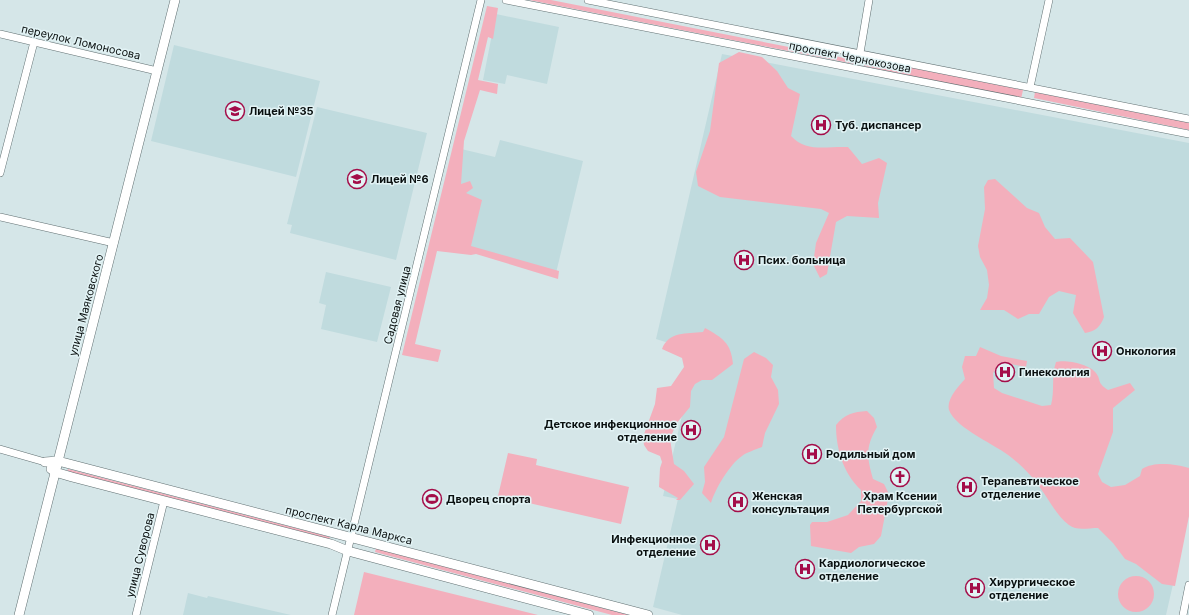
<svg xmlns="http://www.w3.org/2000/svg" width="1189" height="615" viewBox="0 0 1189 615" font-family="Inter,sans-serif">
  <rect width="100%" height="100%" fill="#d5e6e8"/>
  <!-- built -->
  <path fill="#c0dbde" d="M496 14 559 27 547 84 507 75 505 84 483 80Z
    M174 45 320 81 296 177 151 141Z
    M722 54 1189 143V514L1166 615H682L653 607 678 499 663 496 697 352 656 339Z
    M317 107 427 133 396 260 290 233 292 225 287 224Z
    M500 140 583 161 556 273 434 243 457 148 495 157Z
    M326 272 391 287 377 342 321 329 326 305 319 303Z
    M188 593 207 598 208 596 291 615H183Z"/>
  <!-- green -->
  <path fill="#f3afbc" d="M529 0H551L855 60V64Z
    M487 6 498 8 493 39 488 37 478 80 498 84 497 94 480 90 464 141 461 184 470 181 473 188 466 193 482 200 471 246 559 271 558 279 476 254 471 255 437 251 415 344 441 350 438 362 402 355Z
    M739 52 762 57 777 71 788 88 800 94 791 136C807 153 827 146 848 147L862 164 879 158 887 163 878 203 879 218 847 216 836 222 827 274 820 278 813 264 816 243 829 213 821 209 720 197 698 186 696 172 710 131 719 63Z
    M865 57 1023 90 1021 99 864 66Z
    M1035 92 1189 122V130L1034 98Z
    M995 179 1027 208 1039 213 1045 227 1055 239 1070 238 1093 262 1104 317C1100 328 1095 331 1085 333L1073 313 1076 295 1059 291 1049 297 1039 314H1029L1018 319 1004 310H980L987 298 989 285 987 270 980 257 978 246 985 209 984 187 988 180Z
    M705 328C723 338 731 343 733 364L712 380H702L695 384 691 391 690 407 676 424 670 439 674 464 684 471 694 484 680 500H676L678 498 659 487 660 468 662 462 660 456 648 451 644 445 643 437 655 404 657 388 671 386 684 367 682 358 662 349C669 331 686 334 703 332Z
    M980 347 1001 356 1027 361 1026 367 1001 362 993 373 994 388 1002 393 1042 406 1051 405C1055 391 1051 376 1056 362 1065 359 1090 364 1096 373 1102 381 1096 382 1108 390L1130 383 1135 390 1113 408V432L1098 474 1102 482 1111 487 1125 485 1140 476 1142 469C1154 461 1176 464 1189 468V516L1175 586 1162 584 1136 564 1125 559 1113 543 1098 528C1088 528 1076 531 1069 525 1056 515 1050 501 1041 489 1034 478 1022 466 1012 458 997 445 956 429 949 410 946 399 959 386 965 379L962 367 965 356H976Z
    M754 352 766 358 773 365 771 377 778 390 779 404 765 433 762 447C755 450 747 452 742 456 730 464 715 489 711 503L702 493 705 482 704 467 724 437 744 359Z
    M867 411 874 418 877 427C865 448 867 457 873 479L884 484 889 494 881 536 874 544 859 547 851 553 811 546 810 525 812 522H827L848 515 861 501V490C843 473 836 449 836 425 845 414 853 412 867 411Z
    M508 453 537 459 536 465 629 487 621 524 498 496Z
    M68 469 330 537 329 539 67 472Z
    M376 548 629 615H612L375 552Z
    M364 572 538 615H354Z
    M1118 594a18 18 0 1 1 36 0a18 18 0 1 1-36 0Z"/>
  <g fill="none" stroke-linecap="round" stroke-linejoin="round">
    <defs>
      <path id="minor" d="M506 0 1189 134
        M588 0 1189 119
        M0 34 157 71
        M860 53 869 0
        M1030 87 1049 0
        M0 173 34 42
        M0 217 114 243
        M0 449 45 462
        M136 615 164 501
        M332 615 481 0
        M1183 615 1189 585"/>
      <path id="major" d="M45 462 58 461 648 615
        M51 469 55 472 72 477 331 544 348 551 589 615
        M19 615 175 0"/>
    </defs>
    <!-- minor casing -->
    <use href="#minor" stroke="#617072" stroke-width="8"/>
    <!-- major casing -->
    <use href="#major" stroke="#617072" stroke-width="10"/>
    <!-- minor -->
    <use href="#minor" stroke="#fff" stroke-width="7"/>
    <!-- major -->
    <use href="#major" stroke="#fff" stroke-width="9"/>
  </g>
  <!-- icons -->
  <defs>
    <symbol id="school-ring" viewBox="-11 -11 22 22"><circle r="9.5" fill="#e2f3f5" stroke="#a40d49" stroke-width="1.5"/><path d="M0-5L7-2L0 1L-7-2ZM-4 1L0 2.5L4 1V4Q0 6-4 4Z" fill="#a40d49"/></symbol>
    <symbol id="hospital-ring" viewBox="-11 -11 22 22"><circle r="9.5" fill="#e2f3f5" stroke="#a40d49" stroke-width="1.5"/><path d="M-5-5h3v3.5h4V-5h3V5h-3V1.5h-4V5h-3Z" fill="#a40d49"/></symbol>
    <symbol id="church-ring" viewBox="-11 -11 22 22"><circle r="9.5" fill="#e2f3f5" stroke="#a40d49" stroke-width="1.5"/><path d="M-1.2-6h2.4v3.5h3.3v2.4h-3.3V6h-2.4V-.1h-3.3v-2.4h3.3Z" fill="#a40d49"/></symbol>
    <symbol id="stadium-ring" viewBox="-11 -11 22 22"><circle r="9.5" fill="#e2f3f5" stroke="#a40d49" stroke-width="1.5"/><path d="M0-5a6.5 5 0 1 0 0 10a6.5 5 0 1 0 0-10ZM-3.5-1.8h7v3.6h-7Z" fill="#a40d49"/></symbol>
  </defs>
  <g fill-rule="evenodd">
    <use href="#school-ring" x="224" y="100" width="22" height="22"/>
    <use href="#hospital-ring" x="810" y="114" width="22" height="22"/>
    <use href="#school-ring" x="346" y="168" width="22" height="22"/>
    <use href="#hospital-ring" x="733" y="249" width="22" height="22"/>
    <use href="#hospital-ring" x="1091" y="340" width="22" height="22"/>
    <use href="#hospital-ring" x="994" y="361" width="22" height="22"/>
    <use href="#hospital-ring" x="680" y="419" width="22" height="22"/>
    <use href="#hospital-ring" x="801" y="443" width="22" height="22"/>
    <use href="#church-ring" x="889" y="466" width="22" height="22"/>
    <use href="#hospital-ring" x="956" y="476" width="22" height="22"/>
    <use href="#stadium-ring" x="421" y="488" width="22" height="22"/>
    <use href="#hospital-ring" x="727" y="491" width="22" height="22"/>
    <use href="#hospital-ring" x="699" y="534" width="22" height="22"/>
    <use href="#hospital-ring" x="794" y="558" width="22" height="22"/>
    <use href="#hospital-ring" x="964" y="577" width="22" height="22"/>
  </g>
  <g text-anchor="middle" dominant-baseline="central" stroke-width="3" stroke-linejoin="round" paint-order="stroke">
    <!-- street labels -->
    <g font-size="11" fill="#0a1010" stroke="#e2f3f5">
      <text transform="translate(81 42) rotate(13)">переулок Ломоносова</text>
      <text transform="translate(850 57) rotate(11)">проспект Чернокозова</text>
      <text transform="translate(86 305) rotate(-75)">улица Маяковского</text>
      <text transform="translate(397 305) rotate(-76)">Садовая улица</text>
      <text transform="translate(349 525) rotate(14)">проспект Карла Маркса</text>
      <text transform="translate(140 555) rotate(-76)">улица Суворова</text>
    </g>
    <!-- poi labels -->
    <g font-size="11" font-weight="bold" fill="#0a1010" stroke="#e2f3f5" text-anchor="start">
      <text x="249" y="111">Лицей №35</text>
      <text x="835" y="125">Туб. диспансер</text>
      <text x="371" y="179">Лицей №6</text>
      <text x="758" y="260">Псих. больница</text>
      <text x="1116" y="351">Онкология</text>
      <text x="1019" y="372">Гинекология</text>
      <text x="677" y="424" text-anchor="end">Детское инфекционное<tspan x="677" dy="13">отделение</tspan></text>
      <text x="826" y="454">Родильный дом</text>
      <text x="981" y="481">Терапевтическое<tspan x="981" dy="13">отделение</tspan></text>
      <text x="752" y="496">Женская<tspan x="752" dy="13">консультация</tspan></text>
      <text x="900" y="496" text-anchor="middle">Храм Ксении<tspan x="900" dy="13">Петербургской</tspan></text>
      <text x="446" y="499">Дворец спорта</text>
      <text x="696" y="539" text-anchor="end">Инфекционное<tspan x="696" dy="13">отделение</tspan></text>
      <text x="819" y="563">Кардиологическое<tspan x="819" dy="13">отделение</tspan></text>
      <text x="989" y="582">Хирургическое<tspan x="989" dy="13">отделение</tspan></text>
    </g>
  </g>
</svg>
